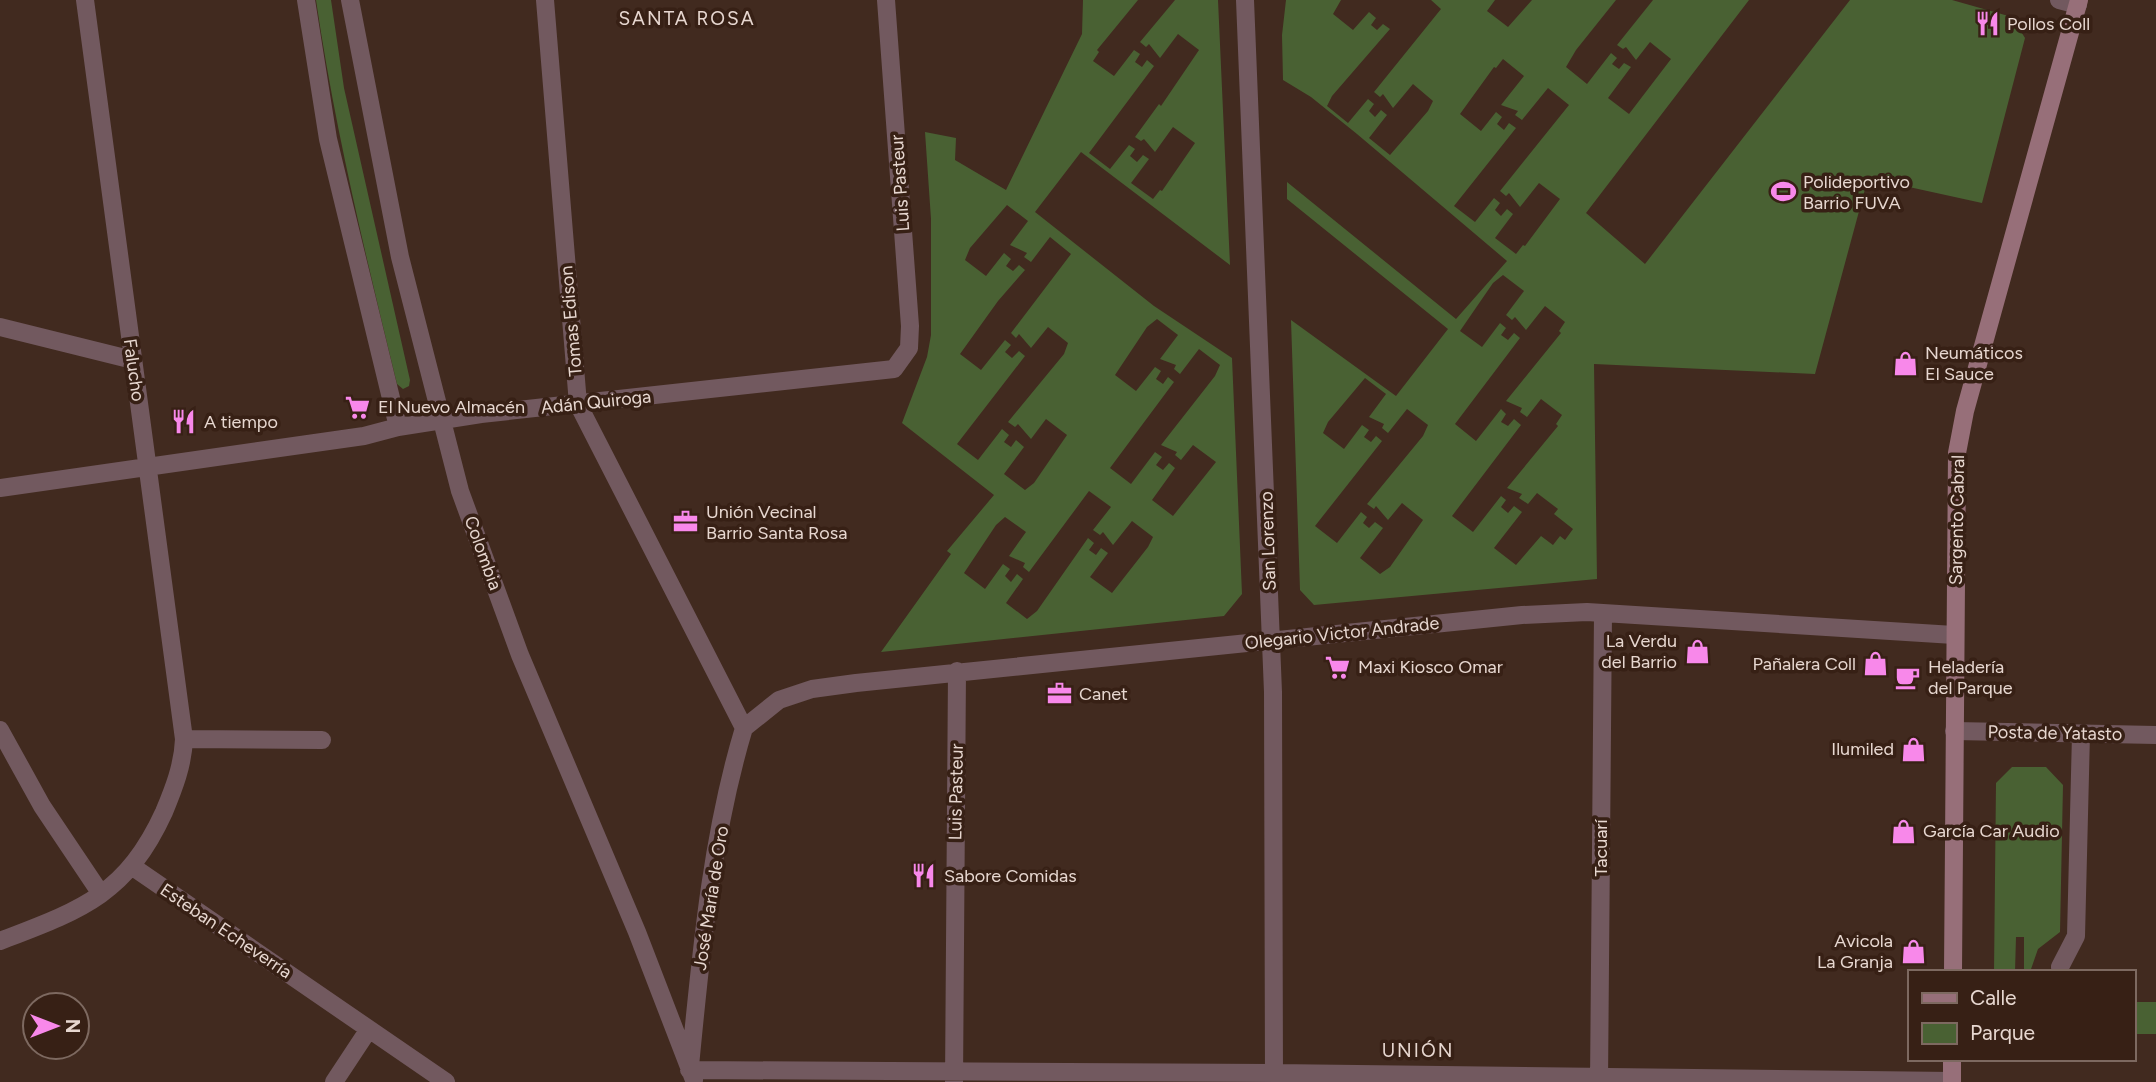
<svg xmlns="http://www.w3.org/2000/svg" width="2156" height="1082" viewBox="0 0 2156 1082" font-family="Figtree,sans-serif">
  <rect width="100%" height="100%" fill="#412a1f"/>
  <!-- green -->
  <path fill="#496133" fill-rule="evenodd" d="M316 0H331L344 88 410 380 409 386 403 389 397 384C366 257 335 130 316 0Z
    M1083 0H1138L1097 50 1099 52 1093 61 1114 76 1134 50 1140 54 1135 62 1142 67 1147 60 1154 66 1089 153 1110 169 1129 145 1135 149 1130 156 1137 162 1143 155 1149 159 1131 183 1153 199 1160 190 1162 191 1195 143 1173 127 1155 152 1144 139 1141 141 1135 137 1159 104 1161 106 1199 50 1178 34 1160 58 1149 44 1146 47 1140 42 1175 0H1218L1230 265 1081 152 1035 212 1154 306 1232 358 1242 594 1224 616 881 652 951 554 947 551 994 495 902 423 927 357 931 335V219L925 132 956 138 955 160 1006 190 1082 34ZM1007 205 1028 221 1010 245 1027 253 1024 257 1031 262 1050 237 1071 254 1011 333 1016 338 1019 334 1031 348 1048 327 1068 343 1064 354 1008 422 1015 427 1018 424 1031 439 1046 419 1067 435 1034 483 1025 490 1004 474 1024 447 1016 440 1011 447 1004 442 1009 435 1002 429 978 460 957 444 1025 356 1019 351 1012 358 1005 352 1011 345 1005 340 981 370 960 354 998 301 1025 270 1019 265 1013 271 1006 266 1011 259 1004 253 986 276 965 260 970 248ZM1157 319 1178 335 1160 359 1176 365 1174 369 1180 374 1199 349 1220 365 1215 376 1161 445 1177 452 1175 455 1181 460 1193 445 1216 462 1173 516 1152 500 1175 468 1169 463 1163 470 1156 465 1162 457 1155 452 1131 484 1110 468 1174 382 1168 377 1163 384 1156 379 1161 371 1155 367 1136 391 1115 375 1147 327ZM1089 491 1111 507 1093 530 1100 535 1103 532 1113 545 1132 521 1153 537 1148 547 1112 593 1090 577 1108 553 1101 548 1096 555 1089 550 1094 543 1088 538 1037 611 1027 619 1006 603 1023 579 1017 574 1011 582 1005 576 1010 569 1003 564 985 589 964 573 996 525 1005 517 1026 532 1009 556 1025 563 1023 567 1029 572Z
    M1286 0H1341L1333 14 1353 30 1369 12 1376 18 1371 25 1377 30 1383 24 1390 29 1332 96 1327 106 1348 123 1368 99 1374 104 1369 111 1375 117 1381 110 1387 115 1369 138 1390 155 1428 111 1433 101 1413 84 1393 108 1383 94 1380 97 1374 92 1441 9 1431 0H1495L1487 11 1508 27 1532 0H1616L1576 50 1566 67 1587 84 1611 53 1617 58 1612 64 1619 69 1624 63 1631 67 1608 98 1629 114 1671 59 1650 42 1636 60 1626 47 1623 49 1617 45 1653 0H1749L1586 213 1645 264 1850 0H1952L2012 17 2025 38 1982 203 1868 178 1815 374 1594 364 1597 579 1314 605 1300 590 1291 320 1396 396 1448 329 1287 199V182L1456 319 1507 261 1357 134 1311 97 1283 80 1282 35ZM1503 59 1524 76 1501 105 1518 111 1515 115 1522 120 1548 88 1569 105 1500 191 1506 196 1509 193 1520 207 1539 183 1560 199 1525 246 1523 245 1516 254 1495 238 1513 214 1507 209 1501 216 1495 210 1500 203 1494 198 1475 222 1454 206 1516 128 1509 123 1504 130 1497 124 1502 117 1496 112 1481 131 1460 114 1494 67 1496 68ZM1503 275 1524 291 1506 315 1512 320 1515 317 1526 330 1545 306 1565 322 1559 331 1561 333 1506 401 1522 408 1520 412 1527 417 1541 399 1562 415 1556 424 1558 426 1507 488 1522 494 1519 498 1528 504 1537 493 1558 509 1554 514 1573 529 1565 540 1560 536 1553 545 1541 536 1516 565 1494 548 1522 512 1514 506 1508 513 1501 507 1506 500 1501 496 1473 532 1452 516 1521 425 1514 419 1508 426 1501 422 1506 414 1501 409 1476 441 1455 424 1520 338 1514 333 1508 340 1501 335 1506 328 1500 323 1482 347 1460 331 1493 283ZM1365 378 1386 394 1369 417 1384 424 1382 428 1388 433 1407 409 1428 425 1423 436 1367 504 1374 509 1376 506 1388 520 1402 503 1423 520 1390 567 1380 574 1360 558 1383 528 1375 522 1369 528 1363 523 1367 517 1361 512 1337 543 1315 526 1382 441 1376 436 1371 442 1364 437 1369 430 1362 425 1344 449 1323 433 1328 422Z
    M2012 767H2046L2063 785 2060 932 2038 949 2030 972H2024V937H2016L2015 972H1994L1996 783Z
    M2133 1002H2156V1034H2133Z"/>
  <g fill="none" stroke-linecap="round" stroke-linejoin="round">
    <!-- minor -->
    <path stroke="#72595f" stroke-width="18" d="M306 0 328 139 398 427
      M350 0 400 257 460 491 520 655 637 932 694 1080
      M545 0 578 404 744 728
      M1245 0 1273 692 1274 1082
      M2059 0 2078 5
      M0 327 133 360
      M0 488 364 436 398 427 481 414 894 369 909 348 910 326 886 0
      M744 728 779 700 812 689 856 683 1522 615 1587 612 1954 635
      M0 730 42 806 101 894
      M1954 731 2156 735
      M184 739 322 740
      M133 867 446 1082
      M0 941C81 910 126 895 164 812 174 788 183 765 184 739L85 0
      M2060 967 2076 936 2081 734
      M690 1066C701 954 711 837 744 728
      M689 1070 1274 1073 1952 1081
      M334 1082 369 1029
      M954 1082 957 671
      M1599 1082 1603 613"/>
    <!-- secondary -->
    <path stroke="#976f79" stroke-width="18" d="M1953 972 1957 453 1965 411 2079 0
      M1952 1082V1059"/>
  </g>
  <!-- icons -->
  <defs>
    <symbol id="restaurant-bare" viewBox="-9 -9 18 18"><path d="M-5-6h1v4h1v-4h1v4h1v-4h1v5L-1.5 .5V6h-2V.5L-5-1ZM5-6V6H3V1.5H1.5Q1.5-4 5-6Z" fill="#f888ea" stroke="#372015" stroke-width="2.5" paint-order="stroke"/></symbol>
    <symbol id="stadium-bare" viewBox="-9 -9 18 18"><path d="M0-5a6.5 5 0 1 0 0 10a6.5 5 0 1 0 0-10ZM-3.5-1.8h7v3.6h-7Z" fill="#f888ea" stroke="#372015" stroke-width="2.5" paint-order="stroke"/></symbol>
    <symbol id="shop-bare" viewBox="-9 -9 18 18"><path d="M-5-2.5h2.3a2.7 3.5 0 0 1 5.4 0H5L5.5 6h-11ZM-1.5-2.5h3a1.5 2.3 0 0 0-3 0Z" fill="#f888ea" stroke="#372015" stroke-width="2.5" paint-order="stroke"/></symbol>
    <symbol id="supermarket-bare" viewBox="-9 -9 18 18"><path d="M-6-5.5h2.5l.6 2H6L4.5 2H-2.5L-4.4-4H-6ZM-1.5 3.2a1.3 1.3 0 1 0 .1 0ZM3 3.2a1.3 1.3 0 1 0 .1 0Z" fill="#f888ea" stroke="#372015" stroke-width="2.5" paint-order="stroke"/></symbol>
    <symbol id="office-bare" viewBox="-9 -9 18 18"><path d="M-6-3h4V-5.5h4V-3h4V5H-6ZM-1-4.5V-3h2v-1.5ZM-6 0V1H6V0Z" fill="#f888ea" stroke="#372015" stroke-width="2.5" paint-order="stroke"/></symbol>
    <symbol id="cafe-bare" viewBox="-9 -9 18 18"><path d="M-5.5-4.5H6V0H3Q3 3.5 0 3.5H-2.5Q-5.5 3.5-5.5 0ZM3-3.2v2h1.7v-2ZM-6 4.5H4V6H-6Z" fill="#f888ea" stroke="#372015" stroke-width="2.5" paint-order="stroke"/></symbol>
  </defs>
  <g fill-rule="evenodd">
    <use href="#restaurant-bare" x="1970" y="6" width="35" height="35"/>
    <use href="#stadium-bare" x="1766" y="174" width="35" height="35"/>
    <use href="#shop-bare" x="1888" y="346" width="35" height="35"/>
    <use href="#supermarket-bare" x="340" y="390" width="35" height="35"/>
    <use href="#restaurant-bare" x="166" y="404" width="35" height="35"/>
    <use href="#office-bare" x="668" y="504" width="35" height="35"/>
    <use href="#shop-bare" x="1680" y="634" width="35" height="35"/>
    <use href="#shop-bare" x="1858" y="646" width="35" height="35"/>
    <use href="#supermarket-bare" x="1320" y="650" width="35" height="35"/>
    <use href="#cafe-bare" x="1890" y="660" width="35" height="35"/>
    <use href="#office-bare" x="1042" y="676" width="35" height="35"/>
    <use href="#shop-bare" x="1896" y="732" width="35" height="35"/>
    <use href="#shop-bare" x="1886" y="814" width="35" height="35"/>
    <use href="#restaurant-bare" x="906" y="858" width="35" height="35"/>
    <use href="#shop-bare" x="1896" y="934" width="35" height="35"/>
  </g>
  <g text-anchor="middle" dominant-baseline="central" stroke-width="7" stroke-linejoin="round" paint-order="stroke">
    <!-- poi labels -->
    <g font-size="18" fill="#e7d7d0" stroke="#372015" text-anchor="start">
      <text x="2007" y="24">Pollos Coll</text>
      <text x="1803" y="182">Polideportivo<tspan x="1803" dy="21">Barrio FUVA</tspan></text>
      <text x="1925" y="353">Neumáticos<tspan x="1925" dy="21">El Sauce</tspan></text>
      <text x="378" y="407">El Nuevo Almacén</text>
      <text x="204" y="422">A tiempo</text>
      <text x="706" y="512">Unión Vecinal<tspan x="706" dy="21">Barrio Santa Rosa</tspan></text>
      <text x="1677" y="641" text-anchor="end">La Verdu<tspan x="1677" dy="21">del Barrio</tspan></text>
      <text x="1856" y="664" text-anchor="end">Pañalera Coll</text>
      <text x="1358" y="667">Maxi Kiosco Omar</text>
      <text x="1928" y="667">Heladería<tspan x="1928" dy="21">del Parque</tspan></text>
      <text x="1079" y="694">Canet</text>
      <text x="1894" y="749" text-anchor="end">Ilumiled</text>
      <text x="1923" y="831">García Car Audio</text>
      <text x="944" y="876">Sabore Comidas</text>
      <text x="1893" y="941" text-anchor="end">Avicola<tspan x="1893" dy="21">La Granja</tspan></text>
    </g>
    <!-- street labels -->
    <g font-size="18" fill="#e7d7d0" stroke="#372015">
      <text transform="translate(900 183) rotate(-94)">Luis Pasteur</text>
      <text transform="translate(571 321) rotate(-95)">Tomas Edison</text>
      <text transform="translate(134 370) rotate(82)">Falucho</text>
      <text transform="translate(596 402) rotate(-6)">Adán Quiroga</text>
      <text transform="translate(1957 520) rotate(-89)">Sargento Cabral</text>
      <text transform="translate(1268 541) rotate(-92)">San Lorenzo</text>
      <text transform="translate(483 553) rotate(70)">Colombia</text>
      <text transform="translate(1342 633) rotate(-6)">Olegario Victor Andrade</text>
      <text transform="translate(2055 733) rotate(1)">Posta de Yatasto</text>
      <text transform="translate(956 792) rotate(-89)">Luis Pasteur</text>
      <text transform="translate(1601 848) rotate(-90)">Tacuarí</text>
      <text transform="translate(711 898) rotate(-81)">José María de Oro</text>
      <text transform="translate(226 931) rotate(34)">Esteban Echeverría</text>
    </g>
    <!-- neighbourhood labels -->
    <g font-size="19" letter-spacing="2" fill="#e7d7d0" stroke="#372015">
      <text x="687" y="18">SANTA ROSA</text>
      <text x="1418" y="1050">UNIÓN</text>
    </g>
  </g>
  <!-- legend -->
  <rect x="1908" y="970" width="228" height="91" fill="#372015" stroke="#7d6960" stroke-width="2"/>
  <rect x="1922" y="993" width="35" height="10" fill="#976f79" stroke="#7d6960" stroke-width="2"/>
  <text x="1970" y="1005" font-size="21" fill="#e7d7d0">Calle</text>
  <rect x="1922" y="1023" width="35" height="21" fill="#496133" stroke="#7d6960" stroke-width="2"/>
  <text x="1970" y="1040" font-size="21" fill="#e7d7d0">Parque</text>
  <!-- north arrow -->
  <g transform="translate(56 1026) rotate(90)"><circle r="33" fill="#372015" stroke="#7d6960" stroke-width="2"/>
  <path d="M0-5L12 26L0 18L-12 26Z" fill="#f888ea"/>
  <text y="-10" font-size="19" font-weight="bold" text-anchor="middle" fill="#e7d7d0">N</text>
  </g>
</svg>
